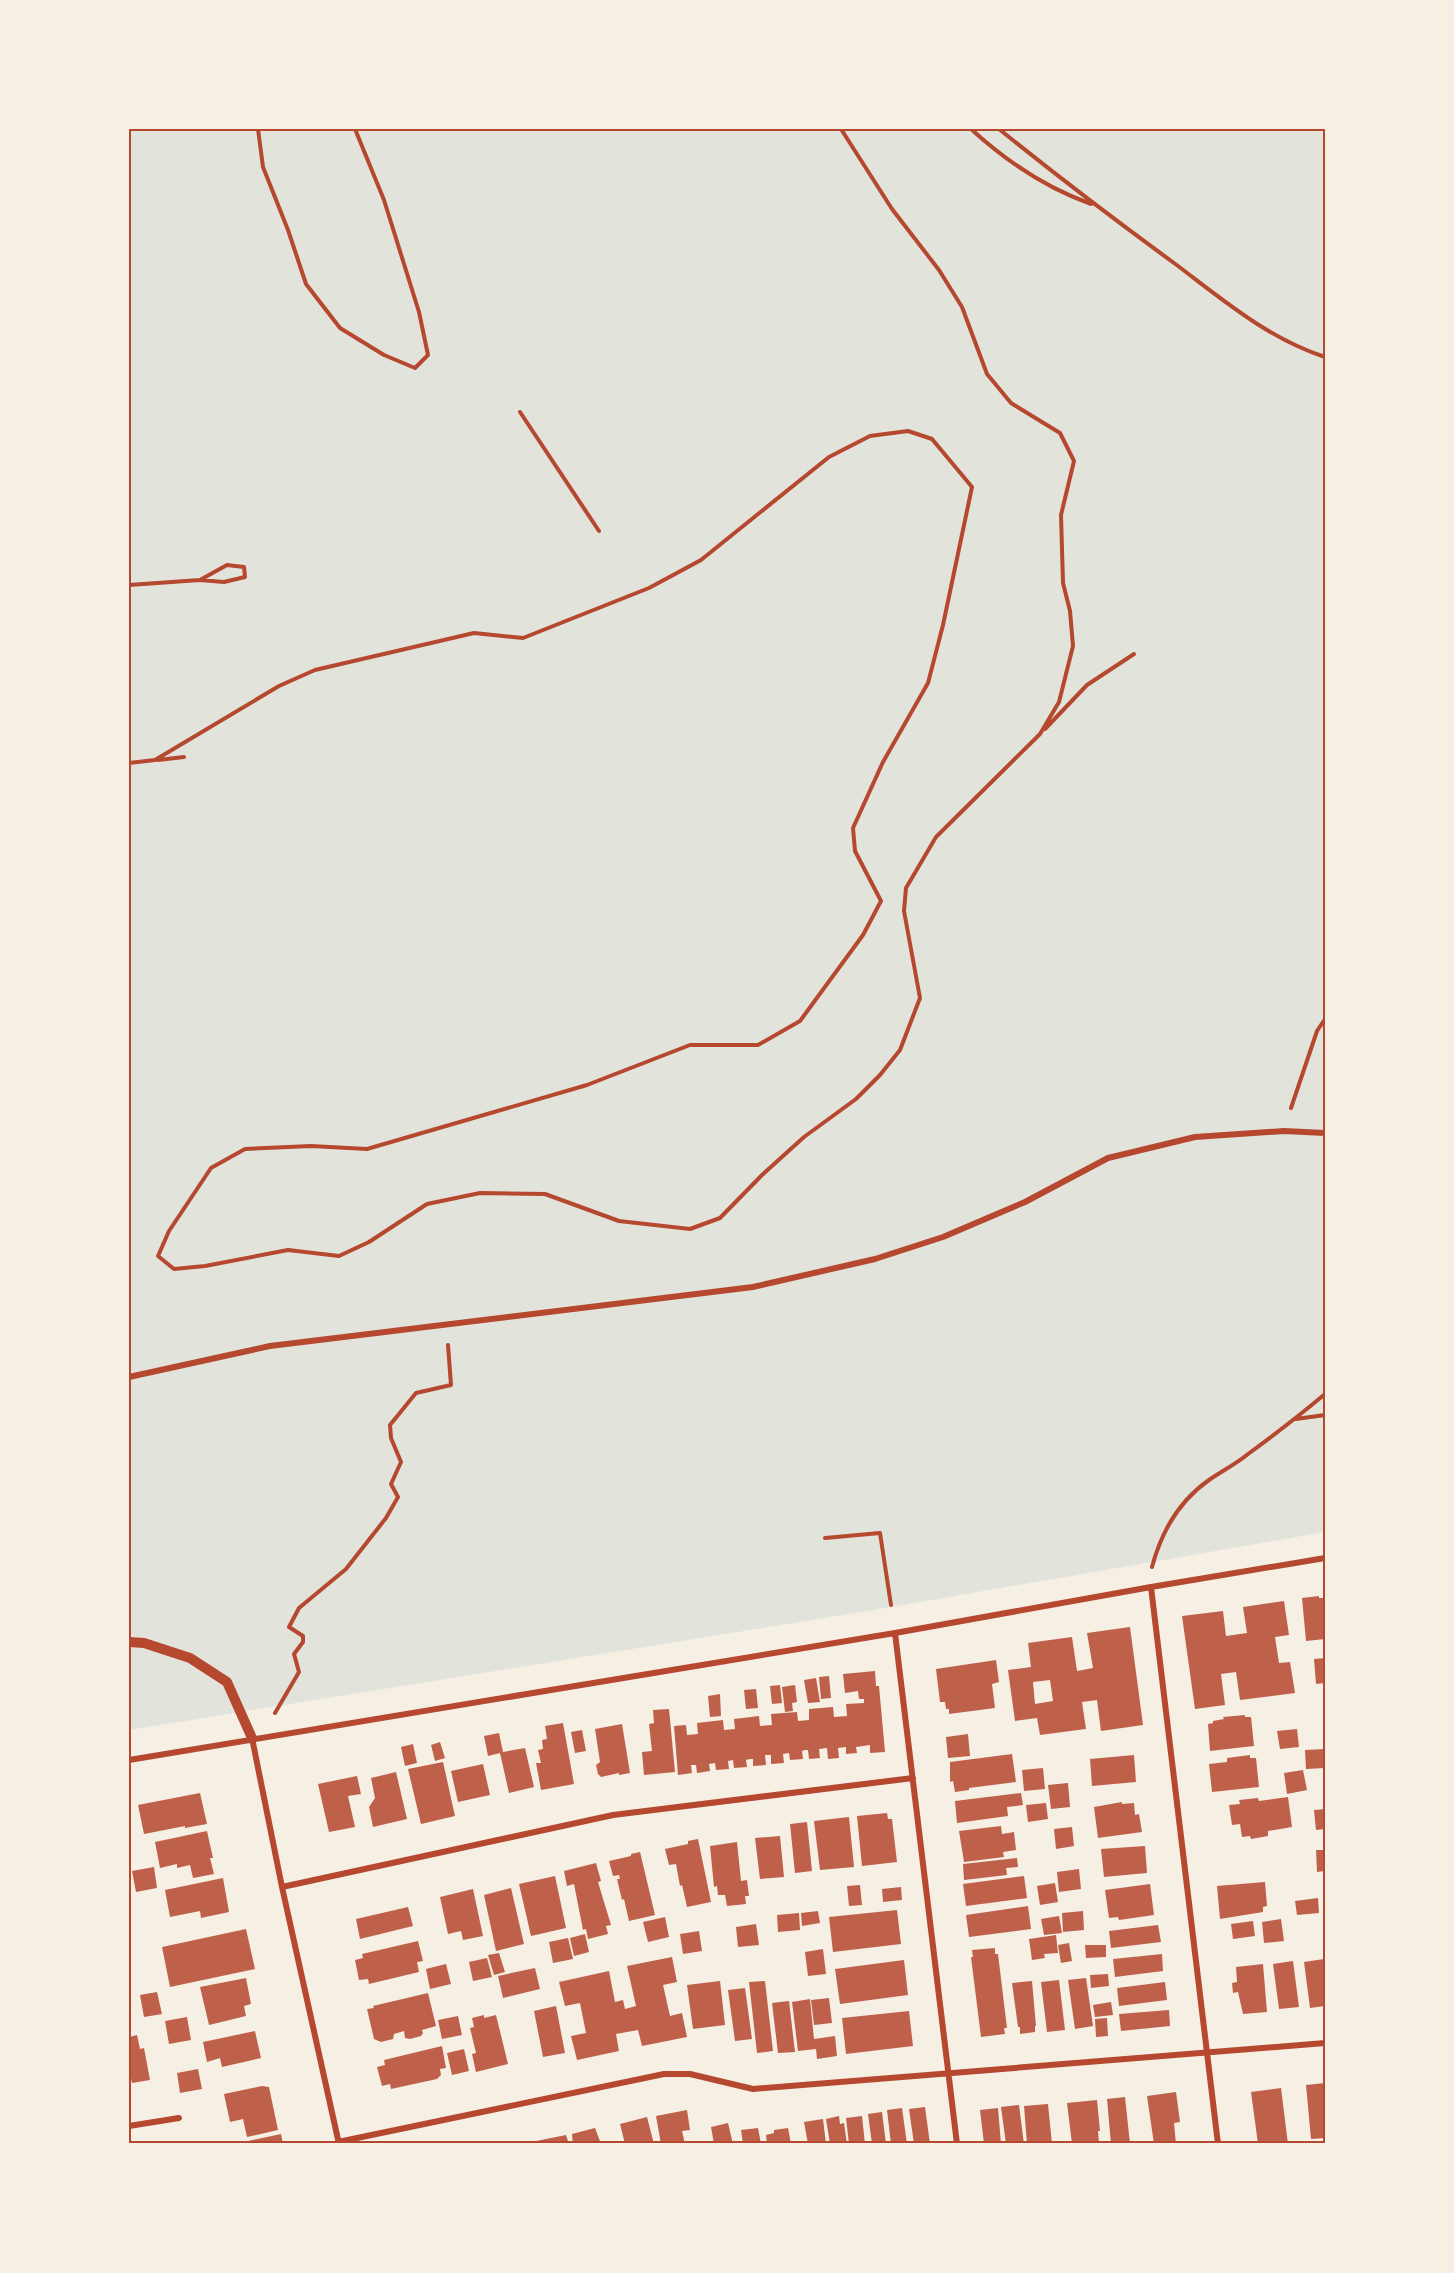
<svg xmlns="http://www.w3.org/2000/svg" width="1454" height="2273" viewBox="0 0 1454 2273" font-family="Cabin,sans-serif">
  <rect width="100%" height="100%" fill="#f6efe4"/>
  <!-- green -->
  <path fill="#e2e4dc" d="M129 129H1325V1532L868 1611 129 1730Z"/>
  <!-- building -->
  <path fill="#bf614a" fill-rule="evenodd" d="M1319 1596V1598H1325V1639L1306 1641 1302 1598Z
    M1284 1601 1289 1635 1275 1637 1279 1663 1290 1662 1295 1693 1240 1700 1236 1672 1221 1674 1225 1705 1195 1709 1182 1616 1223 1611 1226 1636 1247 1633 1243 1607Z
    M1130 1627 1143 1725 1101 1731 1097 1700 1082 1702 1086 1729 1040 1735 1037 1718 1015 1721 1008 1670 1031 1667 1028 1643 1072 1637 1077 1671 1093 1668 1087 1633ZM1050 1680 1053 1701 1035 1704 1033 1682Z
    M1325 1658V1683L1316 1684 1314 1659Z
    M996 1660 999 1682 992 1684 995 1708 949 1714V1709H946L945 1702H940L936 1669Z
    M875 1671 876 1686H879L885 1752 870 1753V1745L856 1747 857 1753 846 1754V1747L838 1748 839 1758 828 1759 827 1748 819 1749 820 1758 809 1759 808 1750H805L802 1751 803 1759 790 1760 789 1753 783 1754 784 1763 771 1764V1755H765L766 1765 753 1766V1759H750L746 1760 747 1767 734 1768 733 1760 728 1761 729 1769 716 1770 715 1763 709 1764 710 1771 697 1773 696 1765H691L692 1773 678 1775 674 1726 686 1725 687 1735 698 1734 697 1723 723 1720 724 1730 735 1729 734 1719 759 1716 760 1726 772 1725 771 1714 797 1712 798 1721 809 1720V1709L833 1707 834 1717 847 1716 846 1704 864 1703V1699H859L858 1691 845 1693 843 1674Z
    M829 1676 831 1698 821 1699 819 1677Z
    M816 1678 820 1702 808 1703 804 1680Z
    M780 1685 782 1703 772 1704 770 1686Z
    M795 1685 797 1702 792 1703 793 1711 785 1712 782 1687Z
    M756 1689 758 1708 746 1709 744 1690Z
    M720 1694 721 1716 710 1717 708 1696Z
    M669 1709 675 1772 644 1775 642 1752 652 1751 649 1724 654 1723 653 1710Z
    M1245 1715V1717H1251L1254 1746 1210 1751 1208 1724 1213 1723V1721L1224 1719 1223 1717Z
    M563 1723 574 1784 541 1790 536 1763H541L538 1750 543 1749 542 1740 547 1739 545 1726Z
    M622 1724 630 1773 619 1775V1773L601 1777 598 1774 596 1765 600 1762 595 1729Z
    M1297 1729 1299 1747 1280 1749 1277 1731Z
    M582 1730 586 1751 575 1753 571 1732Z
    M499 1733 503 1752 525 1748 534 1787 509 1793 500 1753 488 1756 484 1736Z
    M968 1734 970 1756 948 1758 946 1737Z
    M440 1742 445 1758 435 1761 431 1745Z
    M413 1744 417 1763 405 1766 401 1747Z
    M1325 1749V1768L1306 1769 1305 1750Z
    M1012 1754 1016 1782 969 1788V1790L955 1792 953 1781 950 1782V1762Z
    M1134 1755 1136 1782 1092 1786 1090 1759Z
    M1250 1755V1758H1256L1259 1787 1212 1792 1209 1764 1227 1762V1758Z
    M443 1762 455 1816 421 1824 408 1769Z
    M483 1764 490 1795 458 1802 451 1771Z
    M1043 1768 1045 1789 1024 1791 1022 1770Z
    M1303 1770 1307 1790 1287 1794 1284 1773Z
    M396 1772 407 1819 373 1827 369 1807 375 1798 371 1778Z
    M357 1776 361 1794 348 1796 355 1827 329 1832 318 1784Z
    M1068 1783 1070 1807 1051 1809 1048 1785Z
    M200 1793 207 1824 185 1828V1826L144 1834 138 1805Z
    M1021 1793 1023 1805 1007 1807 1008 1816 957 1823 955 1801Z
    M1288 1797 1292 1827 1268 1831V1836L1251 1839 1250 1836 1242 1837 1240 1824 1232 1825 1229 1805 1240 1804 1239 1800 1258 1798 1259 1801Z
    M1122 1802V1804L1134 1803 1135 1815 1139 1814 1142 1832 1098 1838 1094 1807Z
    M1046 1803 1048 1819 1028 1822 1026 1805Z
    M1325 1809V1829L1316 1830 1314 1810Z
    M887 1813 888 1819H892L897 1862 862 1866 857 1816Z
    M849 1817 854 1867 820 1870 814 1821Z
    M807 1822 812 1871 795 1873 790 1824Z
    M1001 1826 1002 1834 1014 1832 1016 1850 1003 1852 1004 1857 964 1862 959 1831Z
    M1072 1827 1074 1846 1056 1849 1054 1829Z
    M207 1831 213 1858H210L214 1874 193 1878 190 1865 177 1868V1864L160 1868 155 1842Z
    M780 1836 784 1877 760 1879 755 1838Z
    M698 1839 711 1902 687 1907 682 1885 680 1886 676 1864 669 1865 665 1849 688 1844V1841Z
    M737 1842 741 1881 747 1880 749 1896H745L746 1904 727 1906 725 1895H718L717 1886 714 1887 710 1846Z
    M1145 1846 1147 1873 1104 1877 1101 1849Z
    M1316 1850H1325V1871L1317 1872Z
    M640 1852 655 1915 629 1921 624 1899 622 1900 617 1879H620L619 1875 613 1876 609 1861 631 1856V1854Z
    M1017 1858 1018 1867 1006 1868 1007 1875 964 1880 963 1864Z
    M596 1863 601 1881 598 1882 611 1925 606 1926 608 1934 588 1939 586 1929 583 1930 574 1884 567 1886 564 1871Z
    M154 1867 157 1888 136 1892 132 1871Z
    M1079 1869 1081 1889 1059 1892 1057 1872Z
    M555 1876 566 1928 531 1936 519 1884Z
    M1024 1876 1027 1898 966 1906 963 1884Z
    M223 1878 229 1912 201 1918 200 1911 170 1917 165 1890Z
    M1265 1882 1267 1906 1263 1907V1912L1220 1919 1217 1886Z
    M1055 1883 1058 1902 1040 1905 1037 1886Z
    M1150 1884 1154 1915 1119 1920 1118 1917 1109 1918 1105 1890Z
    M860 1885 862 1905 849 1906 847 1886Z
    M901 1887 902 1900 883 1902 882 1889Z
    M511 1888 524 1944 496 1951 484 1895Z
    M473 1889 483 1936 463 1940 461 1931 448 1934 440 1897Z
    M1318 1898 1319 1913 1297 1915 1295 1901Z
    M1028 1906 1031 1929 969 1937 966 1915Z
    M408 1907 413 1926 360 1939 356 1919Z
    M897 1910 901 1944 833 1952 829 1917Z
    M818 1911 820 1923 802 1926 801 1913Z
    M1083 1911 1084 1930 1063 1932 1062 1913Z
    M799 1913 800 1930 778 1932 777 1915Z
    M1059 1916 1062 1933 1044 1935 1041 1919Z
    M665 1917 669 1937 648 1942 643 1922Z
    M1281 1919 1284 1941 1264 1943 1262 1922Z
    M1253 1921 1255 1936 1233 1939 1231 1924Z
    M756 1924 759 1945 738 1947 736 1927Z
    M1158 1925 1161 1942 1111 1948 1109 1931Z
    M246 1929 255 1969 170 1987 162 1947Z
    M699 1931 702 1951 683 1954 680 1934Z
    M585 1934 589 1952 574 1956 570 1938Z
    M1056 1935 1058 1953 1044 1954 1045 1958 1032 1960 1029 1939Z
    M568 1938 573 1959 553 1963 549 1942Z
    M418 1941 423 1961 417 1962 419 1972 369 1984 368 1979 359 1980 355 1960 363 1958 362 1954Z
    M1069 1943 1072 1961 1061 1963 1058 1945Z
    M1085 1945H1106V1957L1086 1958Z
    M995 1948V1954H998L1007 2028H1004L1005 2034 981 2037 971 1957H973L972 1950Z
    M823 1949 826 1974 808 1976 805 1952Z
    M499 1953 505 1972 494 1975 488 1955Z
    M1162 1954 1163 1971 1115 1977 1113 1959Z
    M672 1957 677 1982 663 1985 670 2016 682 2013 687 2037 642 2046 638 2030 616 2034 619 2051 577 2060 571 2036 586 2033 580 2003 565 2006 559 1982 609 1971 615 2002 623 2000 625 2009 636 2006 627 1966Z
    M487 1958 492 1977 473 1981 469 1962Z
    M1324 1959 1325 2006 1310 2008 1304 1962Z
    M904 1960 908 1995 840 2004 835 1969Z
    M1293 1961 1299 2007 1279 2009 1273 1964Z
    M446 1964 451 1984 430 1989 426 1969Z
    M1263 1964 1267 2012 1243 2014 1238 1992 1233 1993 1232 1983 1237 1982 1236 1967Z
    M535 1968 540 1989 503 1998 498 1976Z
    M1108 1974 1109 1986 1091 1988 1090 1975Z
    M246 1978 251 2004 244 2006 246 2016 209 2025 200 1987Z
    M1086 1978 1093 2026 1075 2029 1068 1980Z
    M1059 1980 1065 2030 1047 2032 1041 1982Z
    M720 1981 725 2025 693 2029 687 1985Z
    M765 1981 773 2051 757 2053 749 1982Z
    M1032 1981 1036 2026H1035V2032L1020 2034V2027H1018L1012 1983Z
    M1165 1982 1167 2000 1119 2006 1117 1988Z
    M745 1988 752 2039 735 2041 728 1990Z
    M157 1992 162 2014 144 2017 140 1995Z
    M428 1993 436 2026 422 2030 423 2033 421 2036 410 2039 405 2038 404 2031 394 2034 393 2039 381 2042 374 2039 367 2009 374 2008 373 2006Z
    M829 1998 832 2023 814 2025 811 2000Z
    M810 1999 814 2039 835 2036 837 2056 817 2059 816 2049 798 2051 792 2002Z
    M789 2001 795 2052 778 2053 772 2003Z
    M1111 2002 1113 2015 1095 2017 1093 2005Z
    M556 2006 565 2053 543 2057 534 2011Z
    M1169 2010 1170 2026 1121 2031 1119 2014Z
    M909 2011 913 2046 846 2054 842 2018Z
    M484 2015V2018L496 2015 508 2064 476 2072 472 2054 476 2053 470 2028 474 2027 472 2018Z
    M458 2016 462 2035 442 2039 438 2020Z
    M187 2017 191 2040 169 2044 165 2021Z
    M1107 2018 1108 2036 1096 2037 1095 2019Z
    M255 2031 261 2058 222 2067 220 2058 207 2062 203 2042Z
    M137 2035 140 2049 144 2048 150 2080 132 2083 129 2069V2037Z
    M442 2046 446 2068 440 2069 441 2075 437 2079 391 2089 390 2084 382 2086 377 2067 385 2065 384 2060Z
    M464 2049 469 2071 452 2075 447 2053Z
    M198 2069 202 2089 180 2093 177 2073Z
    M1325 2083V2138L1311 2139 1306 2085Z
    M262 2086 269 2087 278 2130 247 2137 243 2119 230 2122 224 2094Z
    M1281 2088 1288 2144H1258L1251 2092Z
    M1176 2092 1180 2122 1174 2123 1176 2144H1154L1147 2096Z
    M1125 2097 1130 2144H1111L1107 2099Z
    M1097 2100 1100 2131H1098L1099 2144H1072L1067 2103Z
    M1048 2104 1052 2144H1027L1024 2106Z
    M1019 2105 1024 2144H1006L1001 2107Z
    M925 2107 930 2144H914L909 2109Z
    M902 2108 907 2144H891L887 2110Z
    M998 2108 1001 2144H984L980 2110Z
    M687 2110 690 2130 682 2131 685 2144H661L656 2116Z
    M882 2112 886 2144H872L868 2114Z
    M839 2116 840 2124 844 2123 847 2144H830L826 2119Z
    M862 2116 865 2144H849L846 2118Z
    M647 2117 654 2144H625L620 2124Z
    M823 2119 826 2144H808L804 2122Z
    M728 2123 733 2144H714L711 2127Z
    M595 2128 601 2144H573L572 2134Z
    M758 2128 761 2144H743L741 2130Z
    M788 2128 791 2144H767L766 2135 774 2133V2130Z
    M281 2134 283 2144H239V2143Z
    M566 2135 569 2144H536V2141Z"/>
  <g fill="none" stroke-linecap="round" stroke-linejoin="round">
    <!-- path -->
    <path stroke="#b5482f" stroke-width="4" d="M258 129 263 167 288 230 306 284 340 328 384 355 415 368 428 355 419 312 384 200 355 129
      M971 129C1006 161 1046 188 1091 204
      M999 129C1056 175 1115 220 1174 263 1222 299 1267 338 1325 357
      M520 412 599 531
      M129 585 200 580 224 582 245 577 244 567 227 565 200 580
      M1045 729 1087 685 1134 654
      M158 760 184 757
      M129 763 155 760 279 686 315 670 474 633 523 638 649 588 701 560 829 457 870 436 908 431 932 439 972 487 943 625 928 683 883 762 853 828 855 851 881 901 863 935 800 1021 758 1045H690L587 1085 367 1149 311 1146 245 1149 211 1168 169 1231 158 1256 174 1269 205 1266 288 1250 339 1256 369 1242 427 1204 480 1193 545 1194 619 1221 690 1229 720 1218 762 1175 804 1137 856 1099 880 1075 900 1050 920 998 904 911 906 888 936 837 1040 734 1059 702 1073 646 1070 611 1063 583 1061 515 1074 461 1060 433 1011 403 987 374 962 307 939 270 892 209 841 129
      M1291 1108 1317 1031 1325 1019
      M1296 1419 1325 1415
      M825 1538 880 1533 891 1605
      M1152 1567C1161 1533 1179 1501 1209 1480 1222 1471 1236 1464 1248 1454 1274 1435 1300 1415 1325 1394
      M275 1713 299 1672 294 1654 303 1642V1636L289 1627 299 1608 346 1569 386 1518 398 1497 391 1484 401 1462 391 1438 390 1425 416 1393 451 1385 448 1345"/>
    <!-- minor -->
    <path stroke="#b5482f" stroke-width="6" d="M129 1377 270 1346 753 1287 875 1259 943 1237 1025 1202 1108 1158 1195 1137 1284 1131 1325 1133
      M1151 1587 1218 2144
      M895 1633 957 2144
      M252 1738 282 1887 339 2144
      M129 1760 895 1633 1151 1587 1325 1558
      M282 1887 613 1815 913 1778
      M129 2126 179 2118
      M338 2142 664 2074H690L753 2089 1325 2043"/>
    <!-- tertiary -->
    <path stroke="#b5482f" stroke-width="10" d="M129 1642 144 1643 190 1658 227 1682 252 1738"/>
  </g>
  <!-- border -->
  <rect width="1454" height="2273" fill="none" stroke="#f6efe4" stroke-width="261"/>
  <rect x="130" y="130" width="1194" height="2012" fill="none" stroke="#b5482f" stroke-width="2"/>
</svg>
